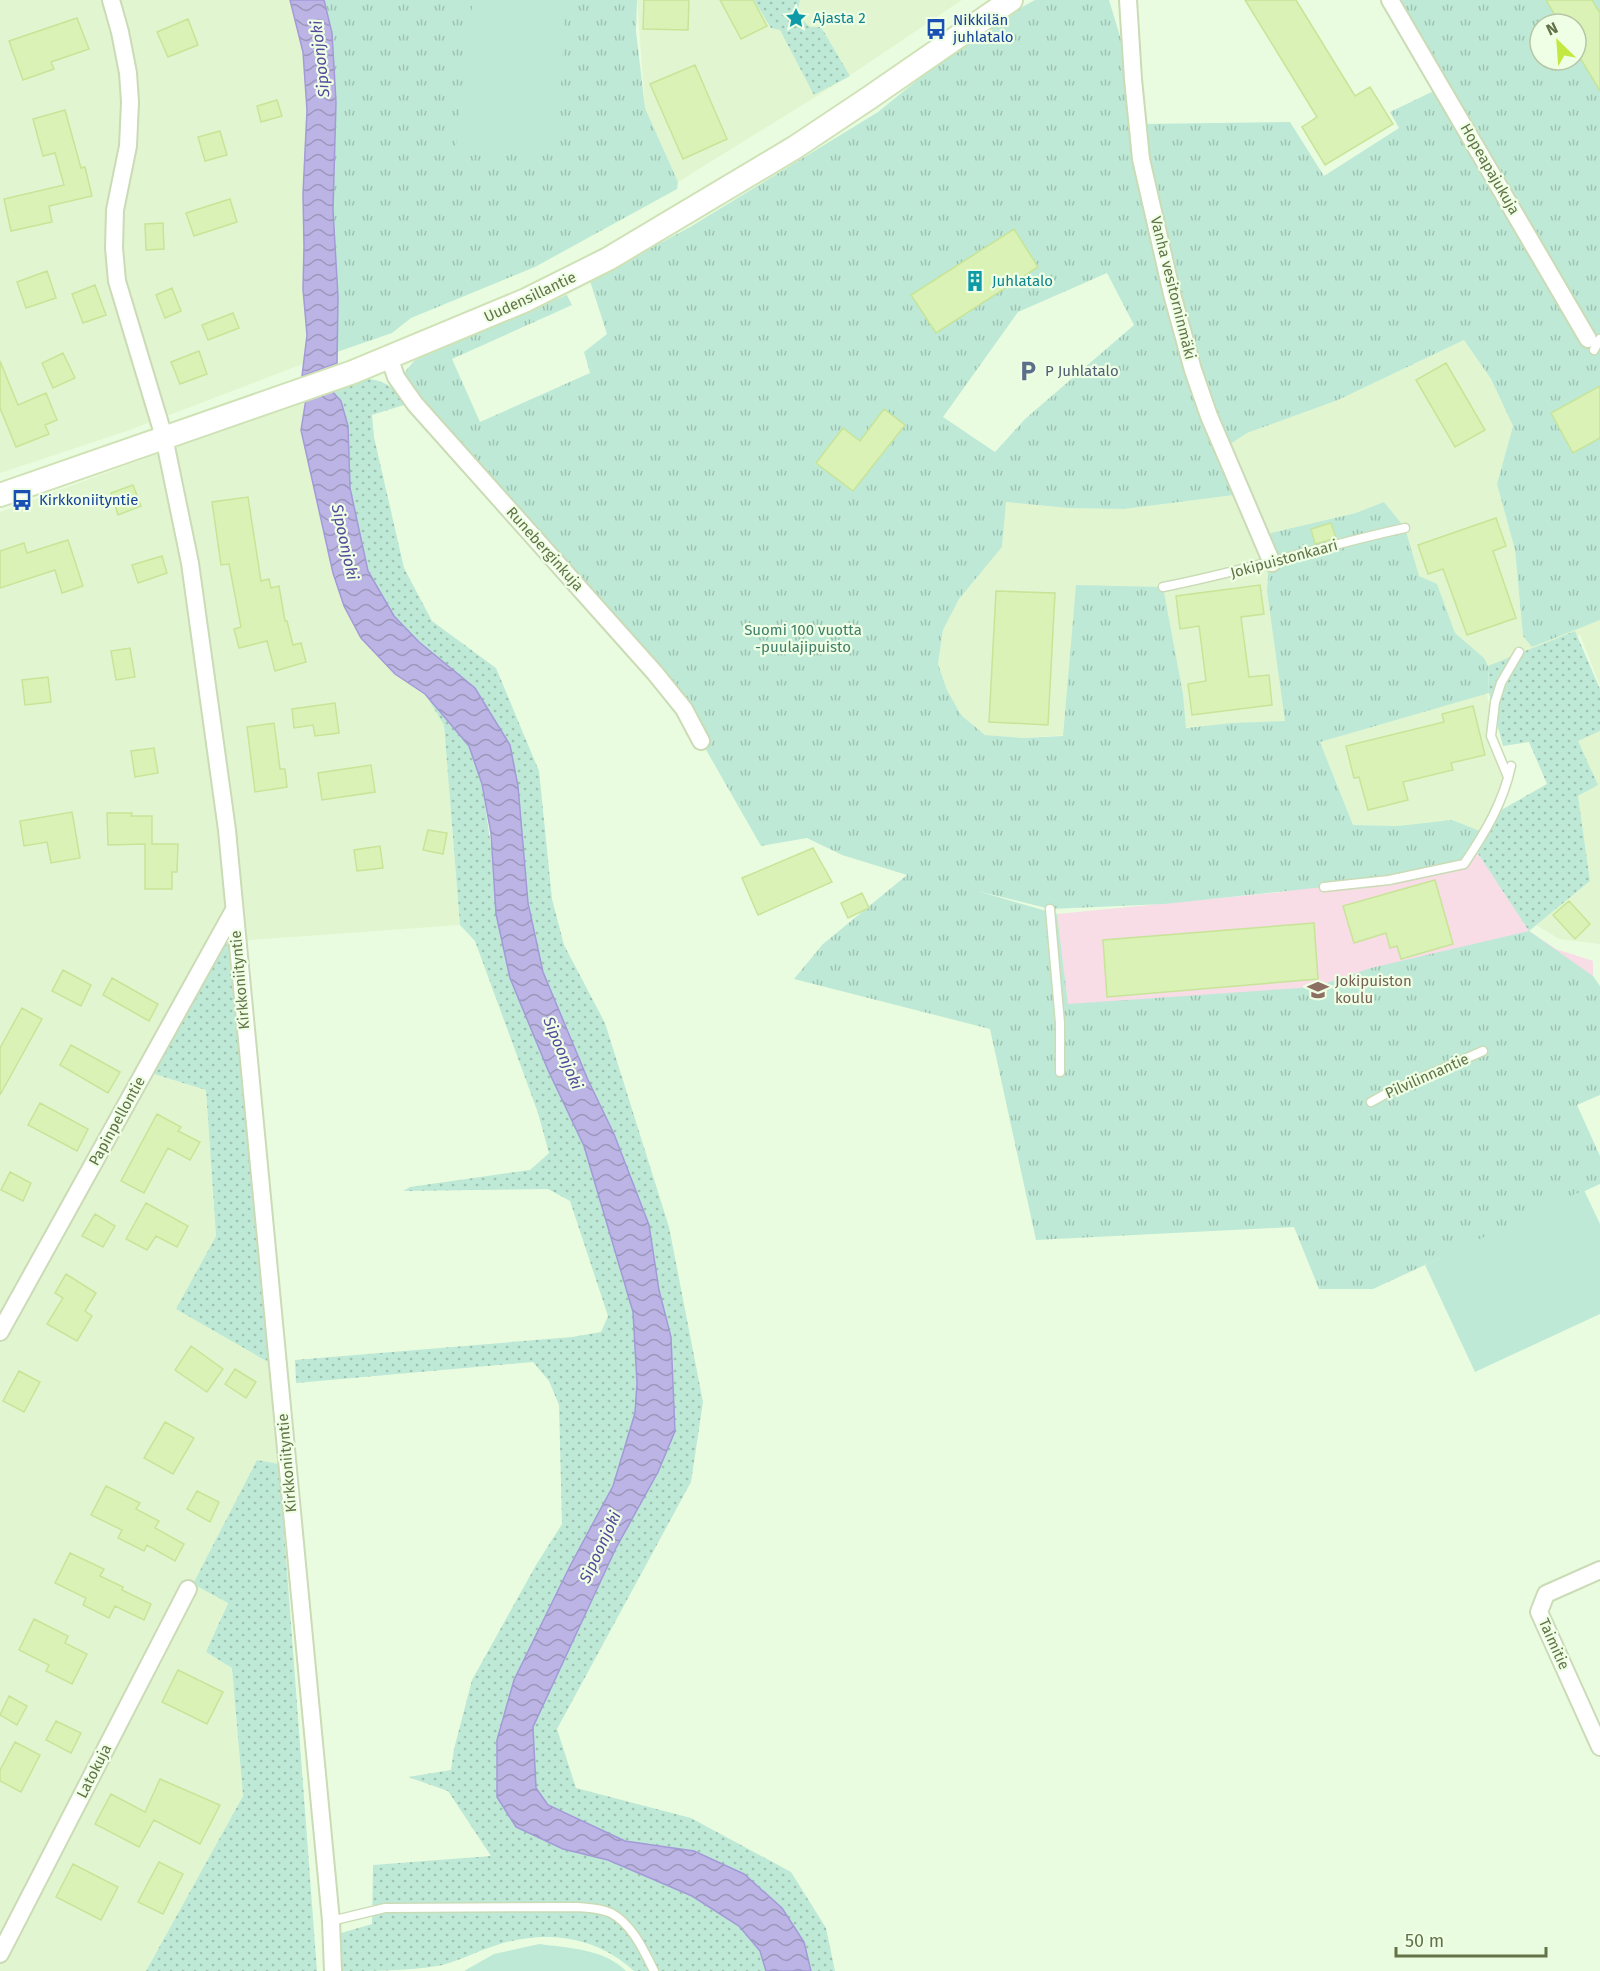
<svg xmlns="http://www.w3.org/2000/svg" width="1600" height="1971" viewBox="0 0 1600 1971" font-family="'Fira Sans',sans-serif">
  <defs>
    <pattern id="grass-dots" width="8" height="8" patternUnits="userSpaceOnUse" patternTransform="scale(1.5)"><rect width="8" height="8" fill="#bee9d7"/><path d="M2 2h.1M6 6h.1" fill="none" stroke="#9ec1b0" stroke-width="1.8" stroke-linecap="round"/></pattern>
    <pattern id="park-tufts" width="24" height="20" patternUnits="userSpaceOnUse" patternTransform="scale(1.5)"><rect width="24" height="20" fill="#bee9d7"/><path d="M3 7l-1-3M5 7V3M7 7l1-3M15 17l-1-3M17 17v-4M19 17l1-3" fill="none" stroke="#9ec1b0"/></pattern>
    <pattern id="water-waves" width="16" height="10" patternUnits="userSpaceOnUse" patternTransform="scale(1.5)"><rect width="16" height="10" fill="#bbb4e5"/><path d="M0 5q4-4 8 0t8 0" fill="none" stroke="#9c97bb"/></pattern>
  </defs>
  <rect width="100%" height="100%" fill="#eafcdf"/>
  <!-- residential -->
  <path fill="#e1f6d0" d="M0 0H290L303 52 307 110 303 194 304 246 303 289 307 335 303 364 127 431 0 473Z
    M637 0H962L846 78 678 182 645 108Z
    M1464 340 1491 379 1513 426 1497 484 1515 550 1523 636 1600 619V686L1580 635 1483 674 1506 790 1485 833 1398 826 1353 825 1311 719 1023 738 985 735 961 715 947 690 938 664 943 630 959 599 1002 547 1005 502 1068 508 1124 509 1241 494 1223 449 1247 433 1338 400Z
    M306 399 301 430 333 573 395 674 425 694 444 725 460 925 237 941 222 945 154 1074 206 1090 216 1236 177 1309 268 1362 279 1464 257 1460 228 1602 206 1652 232 1668 243 1796 146 1971H0V512Z
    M1600 731V944L1559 939 1536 925 1590 881 1578 796 1598 785 1577 741Z"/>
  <!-- education -->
  <path fill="#f8dce6" d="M1475 849 1529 931 1556 949 1593 961V976L1491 1036 1070 1025 1057 914 1282 892Z"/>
  <!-- grass -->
  <path fill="url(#grass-dots)" d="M754 0H800C796 11 802 20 810 27H821L850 76 814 95 780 30 771 28Z
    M370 379C387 382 398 389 404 405L372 415 374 437 404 568 432 621 496 668 539 771 552 899 564 945 605 1023 669 1227 703 1402 691 1482 557 1729 576 1788 691 1818 791 1872 826 1928 835 1971H811L804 1942 782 1908 744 1874 694 1851 625 1842 548 1805 536 1788 533 1727 616 1548 658 1472 675 1431 671 1337 659 1290 649 1225 614 1134 588 1080 543 972 475 688 419 642 394 616 368 571 350 488 348 426 331 390 356 381Z
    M1575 631 1600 689V731L1578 741 1598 785 1578 796 1590 881 1529 931 1475 849 1494 814 1547 784 1529 742 1503 746 1489 693 1488 666Z
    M425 694 469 746 482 784 510 978 548 1070 584 1146 633 1312 637 1383 635 1413 613 1486 570 1566 514 1680 497 1740 563 1849 608 1860 692 1896 740 1926 760 1951 766 1971H634C595 1935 544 1929 494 1946 475 1952 457 1962 438 1966 404 1971 368 1971 333 1971L331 1936 372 1924 373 1865 491 1856 448 1791 408 1777 451 1770 454 1749 472 1680 536 1565 562 1524 559 1405 549 1381 533 1362 296 1383 295 1360 572 1337 601 1332 608 1316 570 1201 548 1189 403 1191 410 1187 530 1170 549 1153 538 1113 475 941 460 925 444 725Z
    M231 942 268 1362 176 1309 216 1236 206 1090 154 1074 222 945Z
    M257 1460 279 1464 317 1971H146L243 1796 232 1668 206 1652 228 1603 193 1584Z"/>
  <!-- park -->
  <path fill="url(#park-tufts)" fill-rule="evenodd" d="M324 0H637L636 31 645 108 678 182 677 189 535 267 411 318 392 333 337 352C337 300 333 248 333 196 334 128 340 67 324 0Z
    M1035 0H1109L1133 79 1139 124 1290 122 1324 176 1399 128 1390 112 1442 87 1396 0H1600V620L1532 647 1523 636 1515 550 1497 484 1513 426 1491 379 1464 340 1338 400 1247 433 1223 449 1242 494 1124 509 1068 508 1006 502 1002 547 959 599 943 630 938 664 947 690 961 715 985 735 1023 738 1063 736 1076 585 1163 587 1183 694 1186 728 1232 723 1285 721 1267 591 1271 533 1356 513 1384 502 1405 528 1419 576 1437 584 1455 633 1484 658 1488 666 1489 693 1320 742 1353 825 1398 826 1452 820 1485 833 1464 864 1389 880 1164 904 1050 909 977 891 1057 914 1068 1004 1315 987 1371 968 1529 931 1593 976 1600 986V1095L1577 1105 1600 1156V1184L1373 1289H1319L1294 1227 1036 1240 990 1029 794 979 823 944 907 875 842 855 807 838 761 846 701 741 684 709 396 377 404 373 414 361 436 349 567 295 572 305 452 359 480 422 590 373 584 352 607 334 590 281 690 227 878 112 949 54 1005 16ZM1540 24H1576V60H1540ZM1107 273 1134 325 1025 419 995 452 943 417 1018 312ZM884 409 904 425 853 491 817 463 860 441Z"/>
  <!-- garden -->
  <path fill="#bee9d7" d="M473 0H566L557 149 455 156Z
    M1584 1190 1600 1224V1314L1475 1372 1425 1265Z
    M539 1944C568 1948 605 1949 626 1971H464L494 1954Z"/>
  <!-- water -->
  <path fill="url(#water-waves)" stroke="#a39ad7" stroke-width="1.5" d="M290 0H324L332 33 336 102 333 210 338 297 337 363 302 376 307 335 303 289 304 246 303 194 307 110 303 52Z
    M331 390 341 401 348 426 350 488 368 571 394 616 419 642 475 688 510 745 518 786 528 903 543 972 588 1080 614 1134 649 1225 659 1290 671 1337 675 1431 658 1472 616 1548 533 1727 536 1788 548 1805 625 1841 694 1851 744 1874 782 1908 804 1942 811 1971H766L760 1951 739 1926 692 1896 608 1860 563 1849 516 1827 497 1797V1740L514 1680 570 1566 613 1486 635 1413 637 1383 633 1312 584 1146 548 1070 510 978 496 914 491 833 482 784 469 746 425 694 395 674 361 638 344 606 333 573 301 430 306 399Z"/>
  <!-- building -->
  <path fill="#daf2b6" stroke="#c7e497" stroke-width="1.5" d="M644 0H689L688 30 643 29Z
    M720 0H753L767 26 741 39Z
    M1245 0H1296L1355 96 1370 87 1393 124 1325 165 1302 127 1317 117Z
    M1546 0H1592L1600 13V91L1576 51V24H1560Z
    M77 18 89 49 51 62 54 69 23 80 9 41Z
    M188 19 198 45 168 57 157 32Z
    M695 65 727 139 683 159 650 84Z
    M277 100 282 116 261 122 257 106Z
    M65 110 81 168 85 167 92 196 49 206 52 222 11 231 4 199 64 185 55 153 43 156 33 119Z
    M220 131 227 155 205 161 198 137Z
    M230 199 237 222 194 236 186 213Z
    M163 223 164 249 146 250 145 224Z
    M1014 229 1038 267 936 333 911 295Z
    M47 271 56 298 26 308 17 282Z
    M95 285 106 315 83 323 72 294Z
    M172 288 181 311 165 318 156 295Z
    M233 313 239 328 208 340 202 325Z
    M199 351 207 374 180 384 171 362Z
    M63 353 75 378 53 388 42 363Z
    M0 361 18 405 46 393 57 420 45 425 49 434 16 447 0 408Z
    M1446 363 1485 430 1455 447 1416 380Z
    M1600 386V438L1573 453 1551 413Z
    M884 409 905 425 853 491 816 463 843 428 860 441Z
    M133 485 141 506 118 515 111 493Z
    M248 497 261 581 269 579 271 588 279 586 285 621H287L293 645 301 643 306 662 275 671 267 641 239 648 234 629 241 627 229 564 221 565 212 502Z
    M1496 518 1506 546 1493 551 1516 618 1467 635 1443 569 1428 574 1418 545Z
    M1331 523 1336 538 1315 544 1311 529Z
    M68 540 83 586 62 593 55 570 0 588V551L24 543 27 553Z
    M162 556 167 573 138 583 132 565Z
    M1260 585 1264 614 1241 617 1249 677 1269 675 1272 705 1192 715 1188 684 1206 681 1199 626 1180 629 1176 596Z
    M996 591 1055 593 1048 725 989 722Z
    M130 648 135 677 116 680 111 651Z
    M48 677 51 702 25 705 22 680Z
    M335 703 339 733 315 736 313 725 294 728 292 709Z
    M1473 706 1485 755 1451 763 1453 770 1403 782 1408 800 1368 810 1359 777 1354 778 1346 746 1444 722 1442 714Z
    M274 723 280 769H285L287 787 255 792 247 727Z
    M154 748 158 773 135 777 131 751Z
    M371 765 375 792 322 800 318 773Z
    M72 812 80 858 51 863 47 842 24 846 20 821Z
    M107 813H132L131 816H152V844H178L177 872H172V889H145V844L108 845Z
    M428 830 447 833 443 854 423 850Z
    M380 846 383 868 357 871 354 850Z
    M813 848 832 882 758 915 742 878Z
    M1435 880 1453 944 1401 959 1397 946 1390 948 1386 933 1354 943 1343 906Z
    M862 893 869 908 848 918 841 903Z
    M1569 901 1590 924 1575 939 1553 915Z
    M1314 923 1318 979 1107 997 1103 940Z
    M63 970 91 985 81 1006 52 991Z
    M112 978 158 1004 149 1021 103 995Z
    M22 1008 42 1019 0 1095V1048Z
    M71 1045 120 1072 108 1093 60 1065Z
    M40 1103 88 1129 77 1151 28 1125Z
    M157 1114 181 1127 178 1131 200 1142 190 1160 168 1148 144 1193 121 1181Z
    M10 1172 31 1183 23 1201 1 1190Z
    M146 1203 188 1226 177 1247 156 1236 147 1250 126 1239Z
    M95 1214 115 1226 103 1247 82 1236Z
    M66 1274 96 1293 85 1311 92 1316 77 1341 47 1324 63 1298 55 1293Z
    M191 1346 223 1369 207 1392 175 1370Z
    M235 1369 256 1382 246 1398 225 1384Z
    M19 1371 40 1382 24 1412 3 1401Z
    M165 1422 194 1438 173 1474 144 1458Z
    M106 1486 140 1503 136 1509 159 1521 155 1528 184 1544 175 1561 147 1545 144 1551 118 1538 122 1530 91 1515Z
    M197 1491 219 1502 210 1522 187 1509Z
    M70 1553 104 1569 100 1576 123 1587 122 1590 151 1604 144 1620 115 1606 109 1618 83 1605 86 1598 55 1583Z
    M34 1619 68 1636 65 1643 87 1654 72 1684 46 1671 49 1665 19 1650Z
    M178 1670 223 1692 207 1724 162 1702Z
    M9 1696 27 1706 17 1725 0 1715Z
    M56 1721 81 1733 71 1753 46 1740Z
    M15 1742 40 1755 21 1792 0 1781V1770Z
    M160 1779 220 1805 200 1844 154 1820 139 1847 95 1824 111 1794 145 1812Z
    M159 1862 183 1874 163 1914 138 1902Z
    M73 1864 118 1887 101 1920 56 1897Z"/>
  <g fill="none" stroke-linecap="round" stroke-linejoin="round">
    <defs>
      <path id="lane" d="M1594 350 1600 339
        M1163 587C1245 571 1323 546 1405 528
        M1508 777 1491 736 1495 702 1501 683 1519 652
        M1324 887 1389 880 1464 864C1485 833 1503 803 1511 766
        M1050 909 1060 1023V1072
        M1371 1102 1391 1091 1483 1051
        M331 1921 385 1908 578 1907C589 1908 601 1908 611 1913 632 1924 644 1951 654 1971"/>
      <path id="street" d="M111 0 120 32 128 73 130 102 128 146 115 210 114 248 117 281 164 437 190 563 227 830 331 1921 333 1971
        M1128 0 1133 79 1141 159 1172 294 1193 370 1209 416 1272 563
        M1390 0 1588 339
        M389 357 396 377 415 404 655 673 684 709 701 741
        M0 1332 234 910
        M1600 1570 1546 1594 1539 1612 1600 1747
        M0 1954 188 1589"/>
      <path id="secondary" d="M0 495 353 372 526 300 608 259 794 148 869 98 1011 0"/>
    </defs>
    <!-- lane casing -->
    <use href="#lane" stroke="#cadbb6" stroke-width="11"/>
    <!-- street casing -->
    <use href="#street" stroke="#cadbb6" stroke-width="20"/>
    <!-- secondary casing -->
    <use href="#secondary" stroke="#cfe2b6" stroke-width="26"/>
    <!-- lane -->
    <use href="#lane" stroke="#fff" stroke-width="8"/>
    <!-- street -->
    <use href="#street" stroke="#fff" stroke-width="16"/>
    <!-- secondary -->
    <use href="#secondary" stroke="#fff" stroke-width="22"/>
  </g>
  <!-- icons -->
  <defs>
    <symbol id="sight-bare" viewBox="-9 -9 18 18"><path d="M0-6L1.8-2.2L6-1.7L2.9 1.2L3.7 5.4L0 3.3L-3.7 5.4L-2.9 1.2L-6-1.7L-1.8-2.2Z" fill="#0f9aa8" stroke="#efffe5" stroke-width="2.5" paint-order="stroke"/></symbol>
    <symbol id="bus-bare" viewBox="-9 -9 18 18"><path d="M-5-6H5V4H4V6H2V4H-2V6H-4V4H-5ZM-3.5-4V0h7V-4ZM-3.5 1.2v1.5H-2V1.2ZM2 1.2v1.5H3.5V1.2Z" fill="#1a4fb4" stroke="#efffe5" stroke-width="2.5" paint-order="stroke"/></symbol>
    <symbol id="building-bare" viewBox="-9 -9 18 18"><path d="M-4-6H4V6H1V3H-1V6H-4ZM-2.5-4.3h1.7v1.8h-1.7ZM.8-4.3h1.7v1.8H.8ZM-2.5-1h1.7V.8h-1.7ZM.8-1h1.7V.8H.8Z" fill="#0f9aa8" stroke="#efffe5" stroke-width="2.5" paint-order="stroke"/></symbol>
    <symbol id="parking-bare" viewBox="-9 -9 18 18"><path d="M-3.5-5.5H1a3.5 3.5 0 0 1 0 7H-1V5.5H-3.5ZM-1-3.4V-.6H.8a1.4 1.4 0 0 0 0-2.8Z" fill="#5c6f8a" stroke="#efffe5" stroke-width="2.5" paint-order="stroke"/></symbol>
    <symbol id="school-bare" viewBox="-9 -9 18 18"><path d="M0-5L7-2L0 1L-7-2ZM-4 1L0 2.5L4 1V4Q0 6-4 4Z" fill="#8d6e63" stroke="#efffe5" stroke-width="2.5" paint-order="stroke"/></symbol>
  </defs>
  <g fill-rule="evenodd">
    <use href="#sight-bare" x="781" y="3" width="30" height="30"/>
    <use href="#bus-bare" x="921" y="14" width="30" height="30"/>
    <use href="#building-bare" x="960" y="266" width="30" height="30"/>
    <use href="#parking-bare" x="1013" y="356" width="30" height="30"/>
    <use href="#bus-bare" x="7" y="485" width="30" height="30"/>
    <use href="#school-bare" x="1303" y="975" width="30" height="30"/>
  </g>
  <g text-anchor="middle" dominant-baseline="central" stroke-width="4.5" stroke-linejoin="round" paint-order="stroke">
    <!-- culture labels -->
    <g font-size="15" fill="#0d838f" stroke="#efffe5" text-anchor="start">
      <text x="813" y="18">Ajasta 2</text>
      <text x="992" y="281">Juhlatalo</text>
    </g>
    <!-- transit labels -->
    <g font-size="15" fill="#164399" stroke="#efffe5" text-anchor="start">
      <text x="953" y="20">Nikkilän<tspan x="953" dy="17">juhlatalo</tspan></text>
      <text x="39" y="500">Kirkkoniityntie</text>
    </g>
    <!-- street labels -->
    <g font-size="15" fill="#637247" stroke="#efffe5">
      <text transform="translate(1490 169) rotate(60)">Hopeapajukuja</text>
      <text transform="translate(1173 288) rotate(76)">Vanha vesitorninmäki</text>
      <text transform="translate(530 297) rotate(-25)">Uudensillantie</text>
      <text transform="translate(545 549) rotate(48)">Runeberginkuja</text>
      <text transform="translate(1284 559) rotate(-15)">Jokipuistonkaari</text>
      <text transform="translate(240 980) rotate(-95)">Kirkkoniityntie</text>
      <text transform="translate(1427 1076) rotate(-24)">Pilvilinnantie</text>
      <text transform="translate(117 1121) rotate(-61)">Papinpellontie</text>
      <text transform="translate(287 1463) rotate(-95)">Kirkkoniityntie</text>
      <text transform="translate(1554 1644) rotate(66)">Taimitie</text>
      <text transform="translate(94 1771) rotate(-63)">Latokuja</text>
    </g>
    <!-- service labels -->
    <g font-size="15" fill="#4e5e75" stroke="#efffe5" text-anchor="start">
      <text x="1045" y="371">P Juhlatalo</text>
    </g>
    <!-- park labels -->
    <g font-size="15" fill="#417e6c" stroke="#efffe5">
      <text x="803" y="630">Suomi 100 vuotta<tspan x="803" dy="17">-puulajipuisto</tspan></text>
    </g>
    <!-- education labels -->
    <g font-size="15" fill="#785e54" stroke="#efffe5" text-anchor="start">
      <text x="1335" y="981">Jokipuiston<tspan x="1335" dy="17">koulu</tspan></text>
    </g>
    <!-- water labels -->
    <g font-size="16" font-style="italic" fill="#56499b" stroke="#efffe5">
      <text transform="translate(320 59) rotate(-96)">Sipoonjoki</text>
      <text transform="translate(345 542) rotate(78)">Sipoonjoki</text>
      <text transform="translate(563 1053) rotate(67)">Sipoonjoki</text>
      <text transform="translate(600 1547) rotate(-65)">Sipoonjoki</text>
    </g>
  </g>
  <!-- north arrow -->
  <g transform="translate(1558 42) rotate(335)"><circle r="28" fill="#efffe5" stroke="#b7c7a6" stroke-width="1.5"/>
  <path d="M0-4.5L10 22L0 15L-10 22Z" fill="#c4e842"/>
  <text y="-9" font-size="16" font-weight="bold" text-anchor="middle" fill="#637247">N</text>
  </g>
  <!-- scale -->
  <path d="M1396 1947v9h150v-9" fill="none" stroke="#637247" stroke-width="3"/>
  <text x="1405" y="1947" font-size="18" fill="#637247" stroke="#efffe5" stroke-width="4.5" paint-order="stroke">50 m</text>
</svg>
